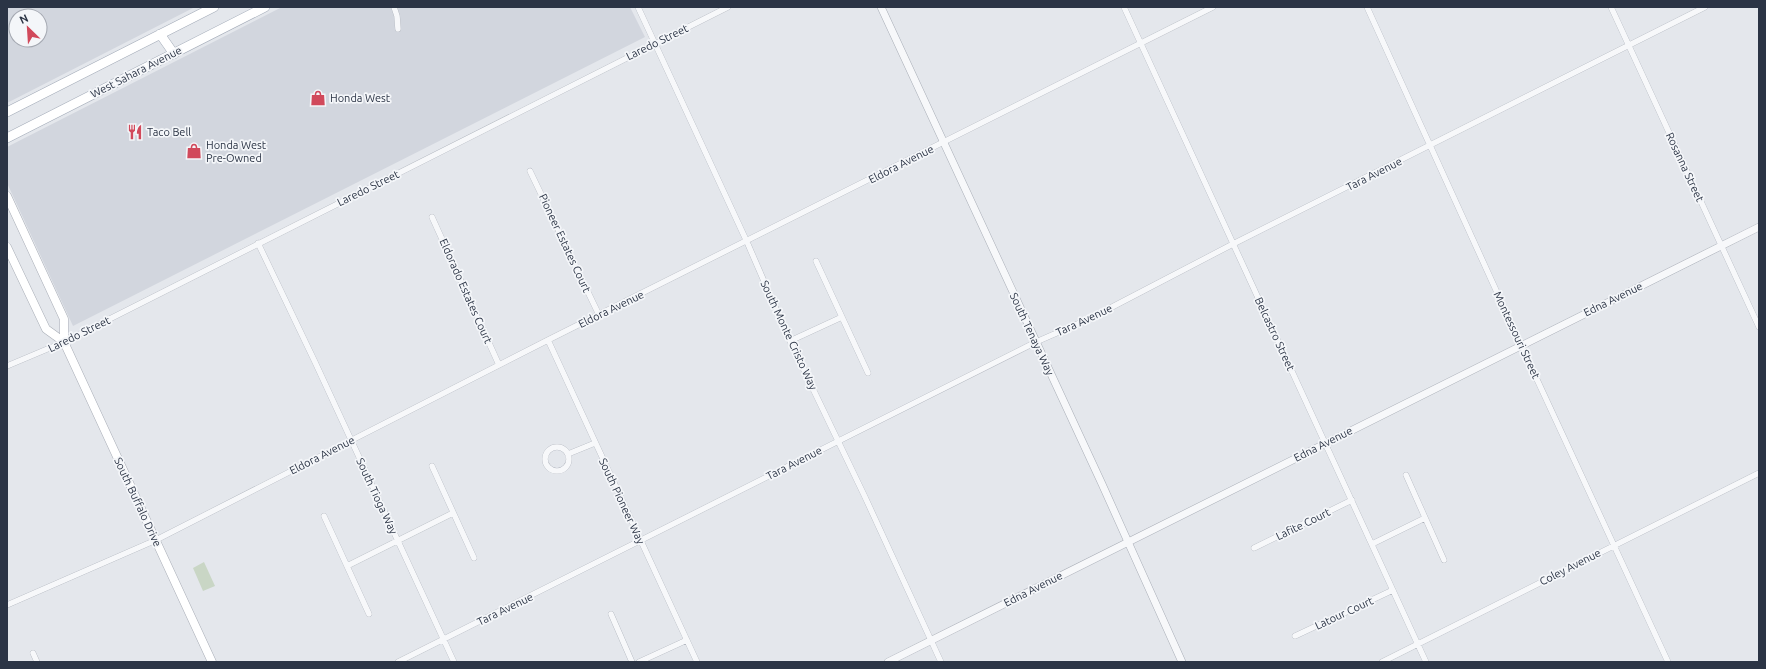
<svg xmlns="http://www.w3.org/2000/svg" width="1766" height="669" viewBox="0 0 1766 669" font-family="Ubuntu,sans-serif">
  <rect width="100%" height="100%" fill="#e4e7ec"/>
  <!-- built -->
  <path fill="#d2d6de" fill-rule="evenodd" d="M7 7H195L7 103ZM16 16H40V40H16Z
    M282 7H630L645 37 73 326 7 183V147Z"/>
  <!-- green -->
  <path fill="#c9d6c5" d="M204 562 215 586 203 591 193 568Z"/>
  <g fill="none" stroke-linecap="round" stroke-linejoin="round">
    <defs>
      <path id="minor" d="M394 7 397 16 398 29
        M638 7 747 242 790 341 865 497 941 662
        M1124 7 1426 662
        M1367 7 1521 345 1668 662
        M1611 7 1759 327
        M530 171 599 315
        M432 217 499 365
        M258 243 315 362 454 662
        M816 261 868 373
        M548 340 697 662
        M790 341 842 317
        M7 366 64 342 728 7
        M545 459a12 12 0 1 1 24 0a12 12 0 1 1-24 0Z
        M568 454 595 443
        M432 466 474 558
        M1406 475 1444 560
        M324 516 369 614
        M1372 544 1425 518
        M1254 548 1352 500
        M347 566 453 513
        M7 605 156 540 548 340 1213 7
        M611 614 632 662
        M1295 636 1393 590
        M33 653 37 662
        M398 662 1036 342 1091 318 1233 244 1705 7
        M639 662 687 640
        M1382 662 1759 473"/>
      <path id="tertiary" d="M881 7 1102 484 1182 662
        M888 662 1759 227"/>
      <path id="secondary" d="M7 196 64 319V342L212 662
        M7 247 46 329 64 342"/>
      <path id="primary" d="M160 34 174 54
        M7 112 214 7
        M7 138 265 7"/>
    </defs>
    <!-- minor casing -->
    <use href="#minor" stroke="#a9aeb7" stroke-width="6"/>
    <!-- tertiary casing -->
    <use href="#tertiary" stroke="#a9aeb7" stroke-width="8"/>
    <!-- secondary casing -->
    <use href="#secondary" stroke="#a9aeb7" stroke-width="9"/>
    <!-- primary casing -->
    <use href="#primary" stroke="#a3abb8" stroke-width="10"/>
    <!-- minor -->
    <use href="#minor" stroke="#f7f8fa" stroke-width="5.5"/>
    <!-- tertiary -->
    <use href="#tertiary" stroke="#f7f8fa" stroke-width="7"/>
    <!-- secondary -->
    <use href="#secondary" stroke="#fff" stroke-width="8"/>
    <!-- primary -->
    <use href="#primary" stroke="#fff" stroke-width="9"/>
  </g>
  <!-- icons -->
  <defs>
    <symbol id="shop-bare" viewBox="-9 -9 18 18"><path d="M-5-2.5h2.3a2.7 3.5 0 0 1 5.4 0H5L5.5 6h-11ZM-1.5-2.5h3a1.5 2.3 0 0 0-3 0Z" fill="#d1495b" stroke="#f4f6f9" stroke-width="2.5" paint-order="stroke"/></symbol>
    <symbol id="restaurant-bare" viewBox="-9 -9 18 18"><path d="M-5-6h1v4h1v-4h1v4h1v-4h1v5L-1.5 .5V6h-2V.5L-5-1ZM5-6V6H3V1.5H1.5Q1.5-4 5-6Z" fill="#d1495b" stroke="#f4f6f9" stroke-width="2.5" paint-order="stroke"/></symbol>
  </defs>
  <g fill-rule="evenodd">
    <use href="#shop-bare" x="307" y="87" width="22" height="22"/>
    <use href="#restaurant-bare" x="124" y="121" width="22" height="22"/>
    <use href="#shop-bare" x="183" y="140" width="22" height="22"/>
  </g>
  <g text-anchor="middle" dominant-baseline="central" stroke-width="3.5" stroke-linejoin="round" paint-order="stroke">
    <!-- street labels -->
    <g font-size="11" fill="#2b3445" stroke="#f4f6f9">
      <text transform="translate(657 42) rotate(-26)">Laredo Street</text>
      <text transform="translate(136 72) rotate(-27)">West Sahara Avenue</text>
      <text transform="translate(901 164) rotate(-27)">Eldora Avenue</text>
      <text transform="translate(1685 167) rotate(65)">Rosanna Street</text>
      <text transform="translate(1374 174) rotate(-27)">Tara Avenue</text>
      <text transform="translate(368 188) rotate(-26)">Laredo Street</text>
      <text transform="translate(565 243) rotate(65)">Pioneer Estates Court</text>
      <text transform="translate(466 291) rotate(66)">Eldorado Estates Court</text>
      <text transform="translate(1613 299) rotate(-26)">Edna Avenue</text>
      <text transform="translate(611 309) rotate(-26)">Eldora Avenue</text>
      <text transform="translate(1084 320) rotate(-25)">Tara Avenue</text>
      <text transform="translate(79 334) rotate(-26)">Laredo Street</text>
      <text transform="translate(1032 334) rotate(65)">South Tenaya Way</text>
      <text transform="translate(1275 334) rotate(65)">Belcastro Street</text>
      <text transform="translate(789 335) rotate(65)">South Monte Cristo Way</text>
      <text transform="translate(1517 335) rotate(65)">Montessouri Street</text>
      <text transform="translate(1323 444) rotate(-27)">Edna Avenue</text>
      <text transform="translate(322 455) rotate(-27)">Eldora Avenue</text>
      <text transform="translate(794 463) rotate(-27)">Tara Avenue</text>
      <text transform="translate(377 496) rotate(65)">South Tioga Way</text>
      <text transform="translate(622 501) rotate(65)">South Pioneer Way</text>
      <text transform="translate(138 502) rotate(65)">South Buffalo Drive</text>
      <text transform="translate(1303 524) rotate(-26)">Lafite Court</text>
      <text transform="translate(1570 567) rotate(-27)">Coley Avenue</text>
      <text transform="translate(1033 589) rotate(-27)">Edna Avenue</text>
      <text transform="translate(505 609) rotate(-26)">Tara Avenue</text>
      <text transform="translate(1344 613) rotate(-25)">Latour Court</text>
    </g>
    <!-- poi labels -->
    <g font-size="11" fill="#2b3445" stroke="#f4f6f9" text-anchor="start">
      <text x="330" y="98">Honda West</text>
      <text x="147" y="132">Taco Bell</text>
      <text x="206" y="145">Honda West<tspan x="206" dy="13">Pre-Owned</tspan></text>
    </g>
  </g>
  <!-- border -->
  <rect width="1766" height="669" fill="none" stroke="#2b3445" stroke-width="16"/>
  <!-- north arrow -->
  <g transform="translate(28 28) rotate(335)"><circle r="19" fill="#f4f6f9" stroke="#a4a8b1"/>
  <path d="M0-3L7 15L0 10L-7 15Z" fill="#d1495b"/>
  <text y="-6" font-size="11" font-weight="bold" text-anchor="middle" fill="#2b3445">N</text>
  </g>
</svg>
